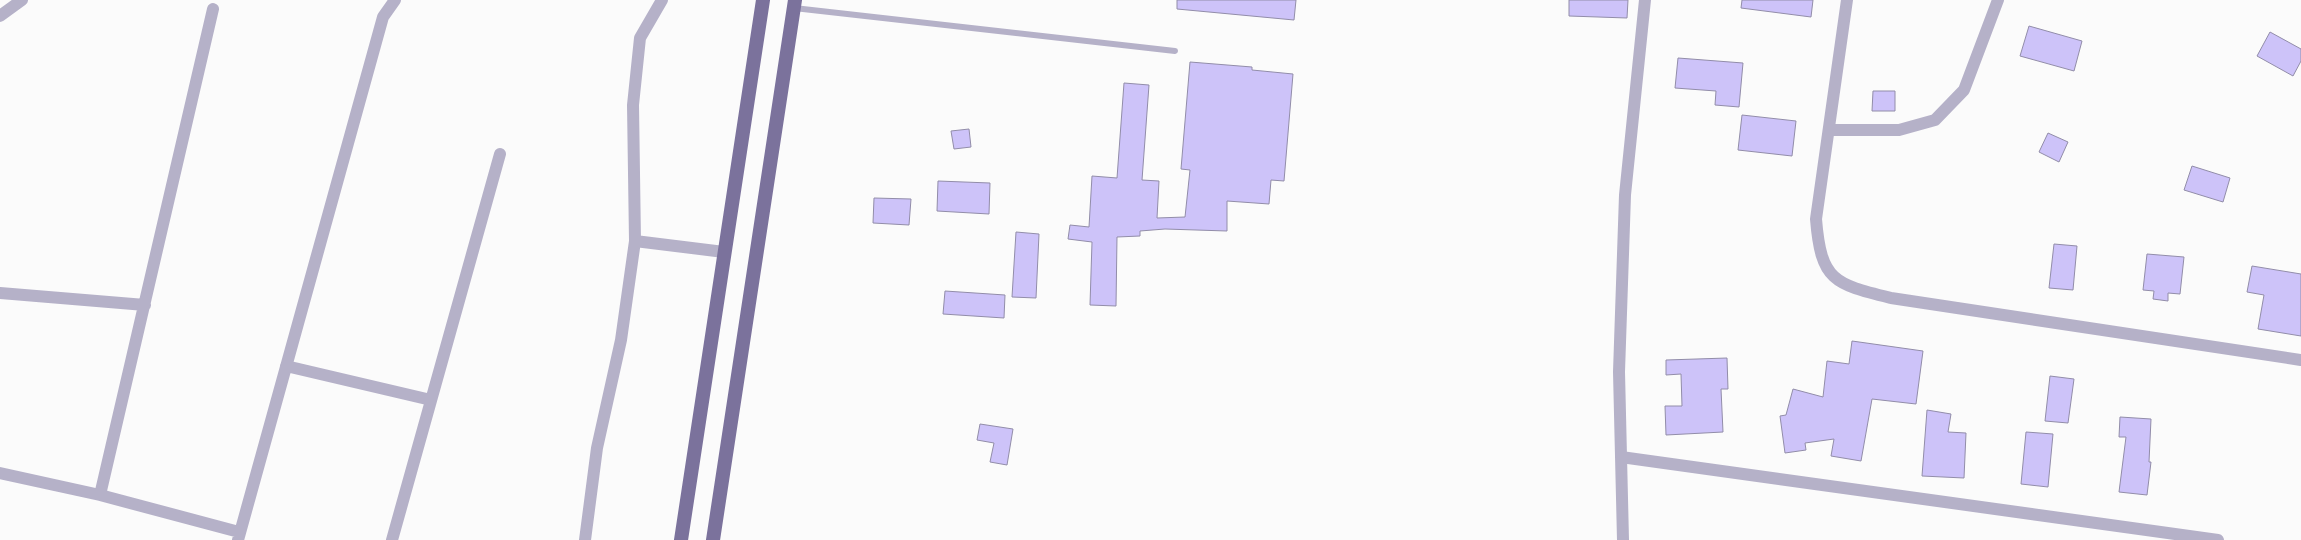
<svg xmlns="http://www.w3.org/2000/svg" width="2301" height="540" viewBox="0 0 2301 540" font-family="Karla,sans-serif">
  <rect width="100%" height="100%" fill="#fbfbfb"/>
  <!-- building -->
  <path fill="#cdc3f9" stroke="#928da9" d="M1177 0H1296L1294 20 1177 9Z
    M1569 0H1628L1627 18 1569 16Z
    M1742 0H1813L1811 17 1741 8Z
    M2029 26 2082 41 2074 71 2020 56Z
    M2270 32 2301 49V61L2293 76 2257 56Z
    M1678 58 1743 63 1739 107 1715 105 1716 91 1675 88Z
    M1190 62 1252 67V70L1293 74 1284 181 1271 180 1269 204 1227 201V231L1165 229 1140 231V236L1117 237 1116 306 1090 305 1092 242 1068 239 1070 225 1089 227 1092 176 1117 178 1124 83 1149 85 1142 180 1159 181 1157 218 1185 217 1190 170 1181 169Z
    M1873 91H1895V111H1872Z
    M1742 115 1796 121 1792 156 1738 150Z
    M969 129 971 147 954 149 951 131Z
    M2048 133 2068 142 2059 162 2039 152Z
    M2192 166 2230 178 2223 202 2184 190Z
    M938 181 990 183 989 214 937 211Z
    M874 198 911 199 909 225 873 223Z
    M1016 232 1039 234 1036 298 1012 297Z
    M2054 244 2077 246 2073 290 2049 288Z
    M2147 254 2184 257 2180 294 2168 293V301L2153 299 2154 291 2143 290Z
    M2252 266 2301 274V336L2258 329 2264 295 2247 292Z
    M945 291 1005 295 1004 318 943 314Z
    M1852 341 1923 351 1916 404 1872 399 1861 461 1831 456 1834 439 1805 443 1806 450 1785 453 1780 416 1786 415 1793 389 1823 397 1827 361 1849 364Z
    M1727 358 1728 389H1721L1723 432 1666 435 1665 406H1682L1681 374 1666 375V360Z
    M2050 376 2074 379 2068 423 2045 421Z
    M1927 410 1951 414 1948 432 1966 433 1964 478 1922 476Z
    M2120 417 2151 419 2149 462H2151L2147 495 2119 492 2126 437H2119Z
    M980 424 1013 429 1007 465 990 462 994 443 977 440Z
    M2026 432 2053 434 2048 487 2021 484Z"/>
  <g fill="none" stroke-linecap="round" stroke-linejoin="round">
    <!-- service -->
    <path stroke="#b5b1c8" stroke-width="6" d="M794 8 1175 51"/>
    <!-- minor -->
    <path stroke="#b5b1c8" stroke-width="12" d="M1847 0 1816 219C1821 281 1834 284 1891 298L2301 360
      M213 9 100 495 239 532
      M0 16 22 0
      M1829 130H1899L1935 120 1964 90 1998 0
      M635 241 724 252
      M0 293 145 305
      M286 366 431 400
      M1621 457 2218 540
      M0 473 100 495
      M238 540 383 17 395 0
      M392 540 500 154
      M585 540 597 448 621 340 635 241 633 105 640 38 662 0
      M1623 540 1619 372 1625 195 1645 0"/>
    <!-- primary -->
    <path stroke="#7b729c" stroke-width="14" d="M681 540 763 0
      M713 540 795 0"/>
  </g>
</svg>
